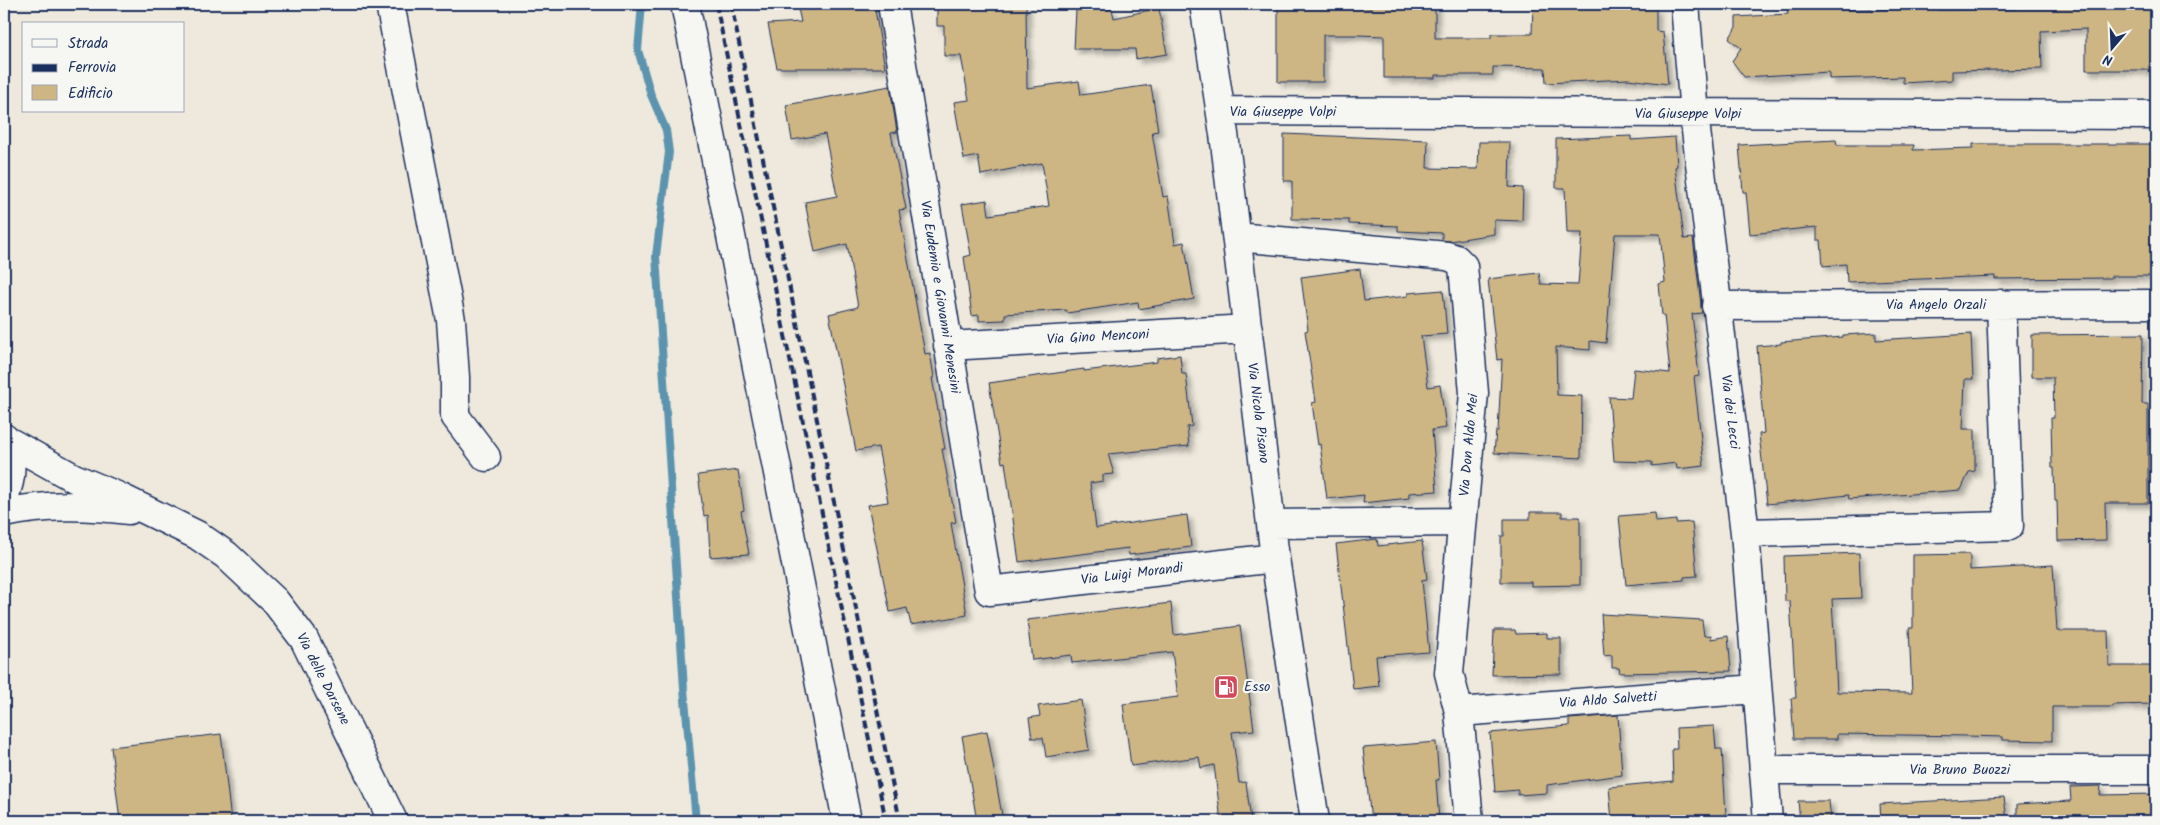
<svg xmlns="http://www.w3.org/2000/svg" width="2160" height="825" viewBox="0 0 2160 825" font-family="Kalam,sans-serif">
  <defs>
    <filter id="shadow"><feDropShadow dx="4.5" dy="4.5" stdDeviation="2.5" flood-color="#0004"/></filter>
  </defs>
  <rect width="100%" height="100%" fill="#eee9dc"/>
  <filter id="ink" filterUnits="userSpaceOnUse"><feTurbulence type="fractalNoise" baseFrequency=".02" numOctaves="2"/><feDisplacementMap in="SourceGraphic" scale="10" xChannelSelector="R" yChannelSelector="G"/><feConvolveMatrix kernelMatrix="1 2 1 2 8 2 1 2 1" color-interpolation-filters="sRGB"/></filter>
  <g filter="url(#ink)">
    <g fill="none" stroke-linecap="round" stroke-linejoin="round">
      <!-- stream -->
      <path stroke="#5c94af" stroke-width="8" d="M642 4 638 50 651 95 666 130 669 152 656 256 684 689 696 821"/>
    </g>
    <!-- building -->
    <path fill="#ceb584" stroke="#1b2f5e" filter="url(#shadow)" d="M797 4H874L885 68H777L768 24 801 22Z
      M937 4H1026L1027 88 1079 81 1081 95 1151 85 1158 131 1152 132 1163 197 1168 196 1175 244 1184 242 1194 299 1139 309 1138 302 1067 313 1066 310 1005 314V320L979 321V315L972 316 964 257 971 255 962 204 987 200 989 215 1049 206 1042 163 981 175 978 156 964 159 954 102 969 100 961 56H944V26H937Z
      M1371 4H1435V38H1491V34H1532L1533 4H1572V9L1656 8V31L1663 32 1668 84 1628 79 1546 83 1545 68 1493 67V75H1435V78H1384V36L1358 35H1323V82H1278V6L1339 5 1371 8Z
      M1787 4H1837L1838 10 1872 9V10L1938 7V10L2017 9V4H2156V70H2086V29L2041 31 2042 69 1952 71V80L1903 83V77L1829 79V72L1744 77 1732 61 1741 48 1729 39 1736 27V17L1788 14Z
      M1159 8 1167 54 1136 59 1135 49H1074L1076 10 1112 9 1114 18Z
      M890 86 897 132 891 133 906 209 899 210 925 354 930 353 934 377 932 378 945 449H942L956 522 951 523 967 615 911 625 907 608 890 612 868 505 888 502 878 447 856 451 829 314 858 307 847 244 815 252 805 202 837 196 825 134 792 140 786 105Z
      M1284 134 1428 140 1427 168 1478 169 1479 142H1510L1509 187 1523 188 1522 221 1494 220V234L1450 241 1442 240V233L1398 231V226L1349 224V220L1292 219V181H1284Z
      M1631 136V140L1675 137 1677 166 1675 167 1684 239 1693 238 1702 313 1692 314 1699 376 1694 377 1704 466 1677 469 1676 463 1652 466V462L1614 461 1609 397 1631 398 1634 369 1670 373 1664 315H1662L1659 284 1665 282 1660 234H1615L1606 343 1590 341V350L1556 347 1557 395 1582 396 1581 458 1494 453 1496 431H1498L1502 359 1497 360 1488 279 1539 273 1541 284 1578 285 1582 233H1567L1565 188H1556V139Z
      M1836 140 1837 145H1914L1913 150 1973 148V144H2156V276H2111V278L1995 279V276L1847 282 1846 264 1823 266 1821 240H1817V227L1750 234 1746 192H1743L1739 145Z
      M1360 269 1364 301 1408 296V293L1443 290 1447 334 1421 336 1428 387 1440 385 1446 428 1432 430 1437 491 1409 493V498L1363 503 1364 495 1327 499 1320 444 1318 445 1312 403 1316 402 1305 331 1308 330 1301 277Z
      M1876 333V340L1971 334 1973 379H1965L1963 429H1975V471L1969 472 1961 490 1849 499 1848 495 1767 504 1759 434 1764 433 1757 346 1781 344V342L1843 337V335Z
      M2143 334 2142 404H2148V503H2105L2106 540 2058 541 2057 501H2055L2054 468H2052L2051 418H2054L2053 377H2032V335Z
      M1180 355 1182 374H1186L1192 426 1187 427 1189 446 1108 454 1114 474 1103 475V481L1090 483 1096 528 1187 515 1191 547 1129 555 1128 548 1019 562 1005 462 1002 463 989 383 1084 369V371L1157 362V358Z
      M738 470 744 510 741 511 749 554 710 557 708 515 704 516 698 475Z
      M1530 512H1562V517H1580V585L1531 586V582H1501V536H1504V519H1530Z
      M1655 513 1656 522 1676 520V523L1692 522 1697 576 1684 577V580L1626 585 1619 516Z
      M1377 539 1378 546 1422 541 1427 579 1422 580 1429 652 1376 656 1379 686 1353 689 1336 544Z
      M1859 553 1861 598 1832 599 1837 692 1912 693 1909 628H1913V555L1970 554V570L2053 565 2057 631H2108L2109 666H2156V704L2112 705V707H2052V741L2003 740V737L1968 736 1837 734V739H1794L1791 698H1796L1790 601H1785L1784 556Z
      M1171 603 1174 635 1240 626 1254 730 1232 732 1239 783 1246 782 1251 821H1221L1214 765 1201 768 1199 757 1131 766 1123 704 1178 697 1172 652 1072 663 1071 655 1032 660 1027 620Z
      M1601 614 1702 620 1704 636 1711 635V639L1728 636 1731 671 1620 673 1619 668H1612V655L1604 656Z
      M1494 630H1515L1516 634 1547 633V638H1561V674L1492 675Z
      M1081 700 1089 750 1046 757 1043 738H1032L1029 718 1040 716 1038 706Z
      M1618 715 1622 775 1547 785V793L1518 795V790L1495 792 1490 733 1569 726V719Z
      M1714 726 1716 749H1722L1726 815 1643 821H1612L1609 787 1673 781 1672 749H1677L1676 728Z
      M987 731 1003 821H977L962 736Z
      M221 734 231 821H120L111 747Z
      M1436 742 1439 780H1436L1439 821H1371L1363 748Z
      M2101 786 2100 795 2156 794V821H2017V804L2071 801 2070 787Z
      M2004 797 2007 821H1881L1880 804Z
      M1798 801H1829L1831 821H1800Z"/>
    <g fill="none" stroke-linecap="round" stroke-linejoin="round">
      <defs>
        <path id="minor" d="M390 4 451 320 455 377V416L486 457
          M685 4 847 821
          M892 4 989 591 1275 558
          M1204 4 1224 134 1275 558 1315 821
          M1685 4 1694 114 1745 533 1768 821
          M1221 111 2156 115
          M1237 237 1447 256 1456 259 1463 266 1474 393 1449 673 1459 712 1469 821
          M1716 306 2156 304
          M948 346 1248 329
          M4 438C12 457 13 477 4 496
          M4 439 74 478 117 496 197 535 226 555 275 601 304 639 393 821
          M4 513C47 504 85 505 129 510
          M1271 524 1462 522
          M1745 533 2009 526 2001 304
          M1459 712 1756 689
          M1764 770H2156"/>
      </defs>
      <!-- minor casing -->
      <use href="#minor" stroke="#1b2f5e" stroke-width="31"/>
      <!-- minor -->
      <use href="#minor" stroke="#f6f6f2" stroke-width="28"/>
      <!-- rail -->
      <path stroke="#1b2f5e" stroke-width="4" stroke-dasharray="8 4" stroke-linecap="butt" d="M716 4 886 821
        M731 4 900 821"/>
    </g>
  </g>
  <!-- icons -->
  <defs>
    <symbol id="fuel-square" viewBox="-11 -11 22 22"><rect x="-9" y="-9" width="18" height="18" rx="4" fill="#d1495b" stroke="#f6f6f2"/><path d="M-5.5-6h7V0h2V4h1.3V-2.5L3-4.5l.8-.8L6-3V5H2.5V1h-1V6h-7ZM-4.2-4.7v3.2H.2V-4.7Z" fill="#fff"/></symbol>
  </defs>
  <g fill-rule="evenodd">
    <use href="#fuel-square" x="1212" y="673" width="28" height="28"/>
  </g>
  <g text-anchor="middle" dominant-baseline="central" stroke-width="4.5" stroke-linejoin="round" paint-order="stroke">
    <!-- street labels -->
    <g font-size="14" fill="#1b2f5e" stroke="#f6f6f2">
      <text x="1283" y="112">Via Giuseppe Volpi</text>
      <text x="1688" y="114">Via Giuseppe Volpi</text>
      <text transform="translate(940 297) rotate(81)">Via Eudemio e Giovanni Menesini</text>
      <text x="1936" y="305">Via Angelo Orzali</text>
      <text transform="translate(1098 337) rotate(-3)">Via Gino Menconi</text>
      <text transform="translate(1730 412) rotate(83)">Via dei Lecci</text>
      <text transform="translate(1258 413) rotate(83)">Via Nicola Pisano</text>
      <text transform="translate(1469 445) rotate(-85)">Via Don Aldo Mei</text>
      <text transform="translate(1132 574) rotate(-7)">Via Luigi Morandi</text>
      <text transform="translate(323 679) rotate(63)">Via delle Darsene</text>
      <text transform="translate(1608 700) rotate(-4)">Via Aldo Salvetti</text>
      <text x="1960" y="770">Via Bruno Buozzi</text>
    </g>
    <!-- poi labels -->
    <g font-size="14" fill="#1b2f5e" stroke="#f6f6f2" text-anchor="start">
      <text x="1244" y="687">Esso</text>
    </g>
  </g>
  <!-- margin -->
  <rect width="2160" height="825" fill="none" stroke="#f6f6f2" stroke-width="20"/>
  <rect x="10" y="10" width="2140" height="805" fill="none" stroke="#1b2f5e" stroke-width="2" filter="url(#ink)"/>
  <!-- legend -->
  <rect x="22" y="22" width="162" height="90" fill="#f6f6f2" stroke="#9ea6b7"/>
  <rect x="32" y="39" width="25" height="8" fill="#f6f6f2" stroke="#9ea6b7"/>
  <text x="68" y="48" font-size="15" fill="#1b2f5e">Strada</text>
  <rect x="32" y="64" width="25" height="8" fill="#1b2f5e" stroke="#9ea6b7"/>
  <text x="68" y="72" font-size="15" fill="#1b2f5e">Ferrovia</text>
  <rect x="32" y="85" width="25" height="15" fill="#ceb584" stroke="#9ea6b7"/>
  <text x="68" y="98" font-size="15" fill="#1b2f5e">Edificio</text>
  <!-- north arrow -->
  <g transform="translate(2112 48) rotate(199)" stroke="#f6f6f2" stroke-width="4" paint-order="stroke">
  <path d="M0-4L9 19L0 12L-9 19Z" fill="#1b2f5e"/>
  <text y="-8" font-size="14" font-weight="bold" text-anchor="middle" fill="#1b2f5e">N</text>
  </g>
</svg>
